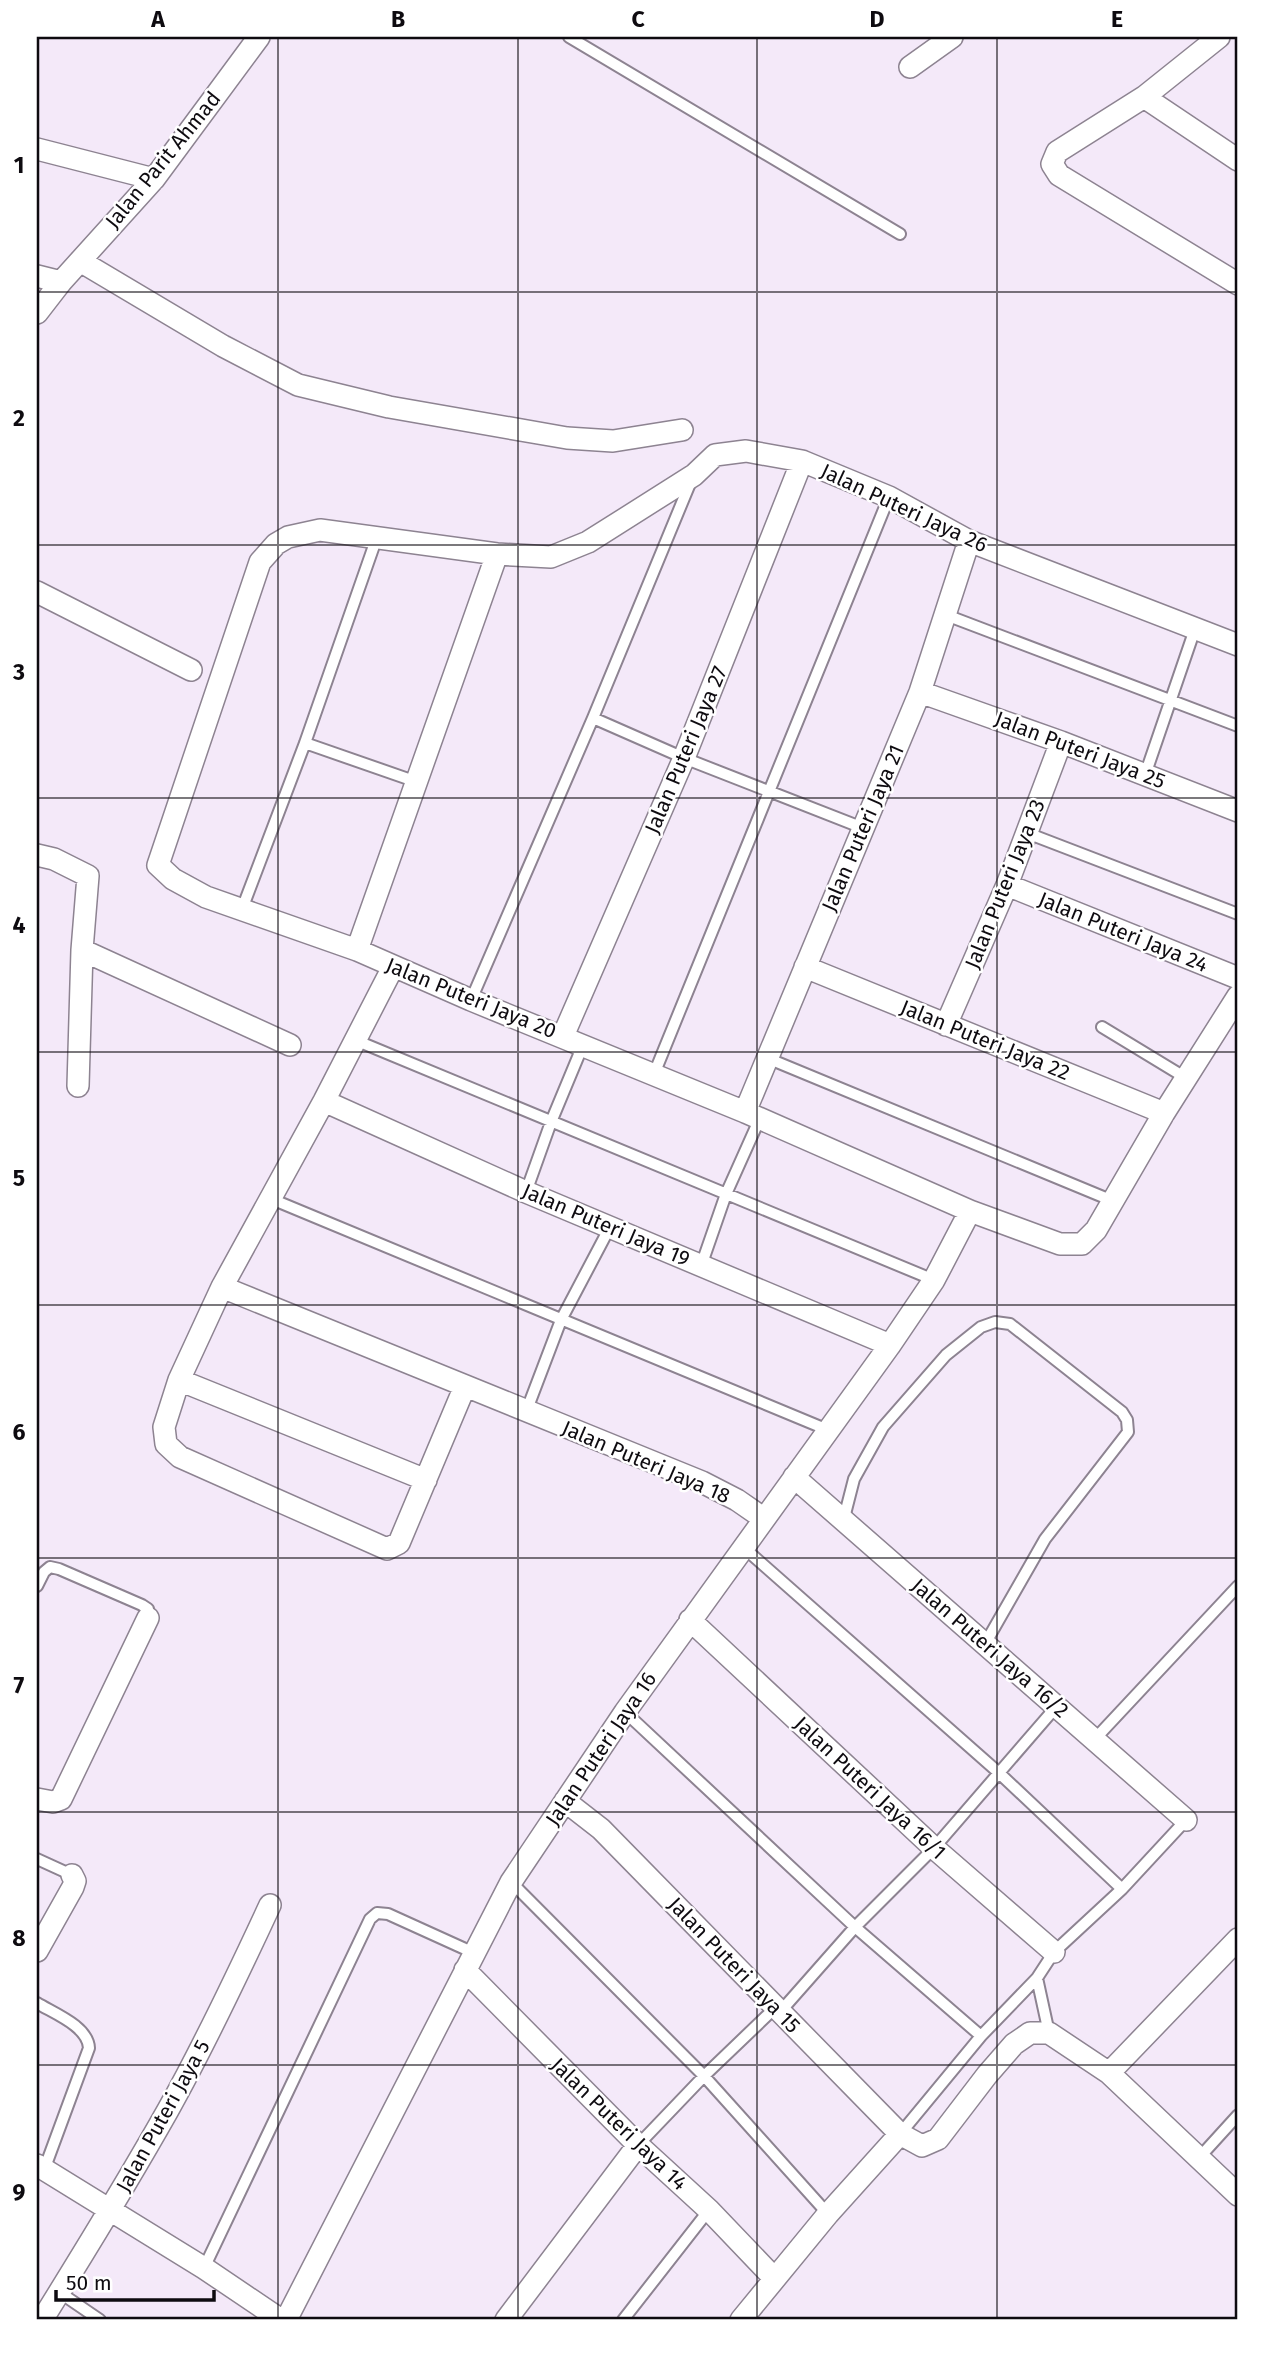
<svg xmlns="http://www.w3.org/2000/svg" width="1275" height="2357" viewBox="0 0 1275 2357" font-family="'Fira Sans',sans-serif">
  <rect width="100%" height="100%" fill="#f4e9f9"/>
  <g fill="none" stroke-linecap="round" stroke-linejoin="round">
    <defs>
      <path id="lane" d="M569 37 900 234
        M946 615 1238 726
        M593 718 684 758 863 828
        M305 743 417 782
        M1145 775 1195 629
        M1027 833 1238 914
        M242 909 305 743 377 537
        M471 1000 593 718 691 481
        M1102 1027 1186 1078
        M355 1040 934 1280
        M767 1058 1113 1201
        M654 1074 889 497
        M526 1192 551 1122 583 1045
        M269 1198 828 1430
        M701 1266 726 1194 760 1118
        M526 1412 561 1320 610 1227
        M844 1518 854 1479 883 1427 946 1355 981 1327 995 1322 1010 1324 1122 1412 1127 1420 1128 1432 1045 1539 985 1644
        M743 1547 998 1772 1122 1889
        M37 1586 44 1572 50 1567 59 1569 142 1605 148 1609V1618
        M625 1712 855 1927 981 2036
        M1094 1740 1238 1586
        M37 1859 72 1875
        M511 1882 704 2076 828 2214
        M1037 1978 1049 2033
        M37 2003C53 2013 88 2026 89 2048L44 2170
        M780 2012 855 1927 934 1848 1056 1707
        M900 2134 981 2036 1037 1978 1054 1952 1122 1889 1186 1820
        M638 2145 704 2076 776 2007
        M1198 2159 1238 2115
        M204 2268 370 1919 377 1913 388 1914 474 1953
        M59 2292 100 2320
        M623 2320 709 2210"/>
      <path id="street" d="M1219 37 1144 97 1057 152 1052 164 1059 175 1238 284
        M910 67 952 37
        M1144 97 1238 160
        M37 149 154 179
        M80 261 223 346 298 385 389 407 567 438 613 441 682 430
        M37 276 61 282
        M37 313 61 282 154 179 259 37
        M37 592 191 670
        M1238 645 969 541 889 497 802 461 746 451 715 455 694 475 588 542 551 557 497 554 320 530 288 537 276 544 260 562 158 865 173 879 206 897 357 950 471 1000 745 1112 970 1211 1060 1244H1082L1096 1230 1164 1113 1238 996
        M920 692 1061 742 1238 811
        M37 855 54 859 88 876 82 950 78 1086
        M1007 885 1238 978
        M82 950 290 1045
        M357 950 497 554
        M393 967 324 1101 222 1287 179 1380 164 1427 166 1444 180 1457 387 1549 399 1543 465 1386
        M805 967 1164 1113
        M946 1025 1007 885 1061 742
        M563 1036 684 758 802 461
        M324 1101 526 1192 890 1345
        M745 1112 920 692 969 541
        M222 1287 702 1482 737 1500 763 1518
        M179 1380 426 1480
        M794 1477 1186 1820
        M690 1620 934 1848 1054 1952
        M37 1799 53 1802 61 1799 148 1618
        M565 1801 601 1829 900 2134 922 2146 938 2139 987 2075 1014 2044 1030 2033H1049L1109 2073 1238 2195
        M37 1951 73 1887 75 1881 72 1875
        M465 1970 638 2145 709 2210 774 2278
        M1109 2073 1238 1939
        M37 2165 204 2268 281 2320
        M42 2320C85 2251 128 2181 168 2110 205 2044 238 1974 270 1905
        M286 2320 511 1882 625 1712 890 1345 934 1280 970 1211
        M506 2320 638 2145
        M741 2320 828 2214 900 2134"/>
    </defs>
    <!-- lane casing -->
    <use href="#lane" stroke="#8d8391" stroke-width="14"/>
    <!-- street casing -->
    <use href="#street" stroke="#8d8391" stroke-width="24"/>
    <!-- lane -->
    <use href="#lane" stroke="#fff" stroke-width="10"/>
    <!-- street -->
    <use href="#street" stroke="#fff" stroke-width="21"/>
  </g>
  <!-- grid -->
  <path fill="none" stroke="#0e0b10" stroke-width="2" stroke-opacity="0.55" d="M278 37V2320M518 37V2320M757 37V2320M997 37V2320M37 292H1238M37 545H1238M37 798H1238M37 1052H1238M37 1305H1238M37 1558H1238M37 1812H1238M37 2065H1238"/>
  <g text-anchor="middle" dominant-baseline="central" stroke-width="5" stroke-linejoin="round" paint-order="stroke">
    <!-- street labels -->
    <g font-size="21" fill="#0e0b10" stroke="#fff">
      <text transform="translate(163 160) rotate(-51)">Jalan Parit Ahmad</text>
      <text transform="translate(904 508) rotate(25)">Jalan Puteri Jaya 26</text>
      <text transform="translate(686 750) rotate(-67)">Jalan Puteri Jaya 27</text>
      <text transform="translate(1080 750) rotate(21)">Jalan Puteri Jaya 25</text>
      <text transform="translate(863 828) rotate(-67)">Jalan Puteri Jaya 21</text>
      <text transform="translate(1005 884) rotate(-68)">Jalan Puteri Jaya 23</text>
      <text transform="translate(1123 932) rotate(22)">Jalan Puteri Jaya 24</text>
      <text transform="translate(471 998) rotate(22)">Jalan Puteri Jaya 20</text>
      <text transform="translate(985 1040) rotate(22)">Jalan Puteri Jaya 22</text>
      <text transform="translate(606 1225) rotate(23)">Jalan Puteri Jaya 19</text>
      <text transform="translate(646 1462) rotate(23)">Jalan Puteri Jaya 18</text>
      <text transform="translate(990 1648) rotate(41)">Jalan Puteri Jaya 16/2</text>
      <text transform="translate(601 1749) rotate(-56)">Jalan Puteri Jaya 16</text>
      <text transform="translate(870 1788) rotate(43)">Jalan Puteri Jaya 16/1</text>
      <text transform="translate(734 1965) rotate(46)">Jalan Puteri Jaya 15</text>
      <text transform="translate(163 2116) rotate(-61)">Jalan Puteri Jaya 5</text>
      <text transform="translate(619 2124) rotate(44)">Jalan Puteri Jaya 14</text>
    </g>
  </g>
  <!-- border -->
  <rect width="1275" height="2357" fill="none" stroke="#ffffff" stroke-width="77"/>
  <!-- scale -->
  <path d="M56 2290v10h158v-10" fill="none" stroke="#0e0b10" stroke-width="3.5"/>
  <text x="66" y="2290" font-size="21" fill="#0e0b10" stroke="#ffffff" stroke-width="5" paint-order="stroke">50 m</text>
  <rect x="38" y="38" width="1198" height="2280" fill="none" stroke="#0e0b10" stroke-width="2.5"/>
  <g font-size="23" text-anchor="middle" font-weight="bold" fill="#0e0b10">
    <text x="158" y="27">A</text>
    <text x="398" y="27">B</text>
    <text x="638" y="27">C</text>
    <text x="877" y="27">D</text>
    <text x="1117" y="27">E</text>
    <text x="19" y="173">1</text>
    <text x="19" y="426">2</text>
    <text x="19" y="680">3</text>
    <text x="19" y="933">4</text>
    <text x="19" y="1186">5</text>
    <text x="19" y="1440">6</text>
    <text x="19" y="1693">7</text>
    <text x="19" y="1946">8</text>
    <text x="19" y="2200">9</text>
  </g>
</svg>
